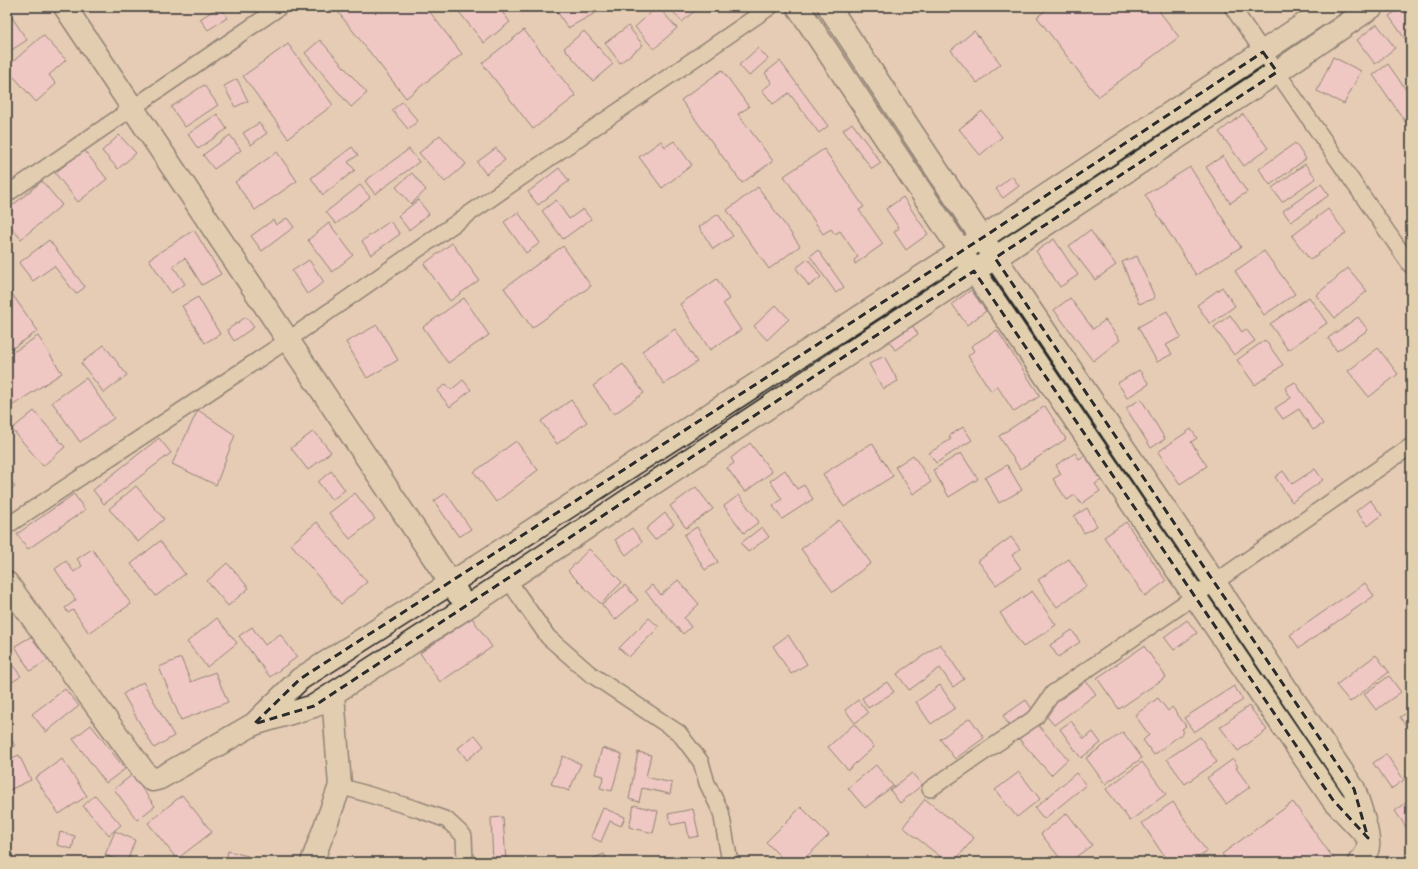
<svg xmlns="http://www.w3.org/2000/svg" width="1418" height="869" viewBox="0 0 1418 869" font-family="'Indie Flower',sans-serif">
  <rect width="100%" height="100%" fill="#e6ccb5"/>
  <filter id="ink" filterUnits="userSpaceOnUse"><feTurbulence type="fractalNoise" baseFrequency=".025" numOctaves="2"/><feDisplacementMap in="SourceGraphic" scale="8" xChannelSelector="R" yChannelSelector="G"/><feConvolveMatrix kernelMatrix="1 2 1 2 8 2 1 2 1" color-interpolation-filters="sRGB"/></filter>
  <g filter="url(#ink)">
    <!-- building -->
    <path fill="#fac1d5" stroke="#2b2b2b" d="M219 7H221L227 18 208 30 200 19Z
      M334 7H426L462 54 406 98Z
      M455 7H498L510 22 484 43Z
      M503 7H512L507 11Z
      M554 7H606L568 28Z
      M657 7H658L677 28 654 49 635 27Z
      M669 7H699L682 22Z
      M1050 7H1156L1179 37 1098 97 1037 17Z
      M1402 7H1411V41L1408 43 1389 16Z
      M7 10 27 40 7 53Z
      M1377 24 1395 48 1375 64 1357 40Z
      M628 26 643 45 620 63 605 43Z
      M524 30 576 96 533 129 482 63Z
      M584 31 613 64 593 81 564 48Z
      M974 31 1001 64 977 83 951 50Z
      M43 35 66 60 49 75 56 84 36 102 7 69V67Z
      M320 40 367 93 351 107 305 53Z
      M288 44 333 105 288 138 243 76Z
      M758 48 768 59 749 76 739 65Z
      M1333 57 1361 71 1344 104 1317 91Z
      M780 61 828 126 819 133 789 93 773 104 762 90 772 83 765 73Z
      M1388 64 1411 97V130L1373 75Z
      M722 70 749 107 738 114 773 161 742 183 681 100Z
      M237 79 248 101 235 107 224 86Z
      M204 85 218 105 185 127 171 107Z
      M402 102 418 121 408 129 392 110Z
      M982 111 1002 137 980 155 959 129Z
      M217 114 227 129 198 149 188 134Z
      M1243 114 1268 148 1244 166 1219 132Z
      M259 123 267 133 251 145 243 133Z
      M852 123 881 163 872 169 843 130Z
      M119 135 136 153 118 169 102 151Z
      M230 135 241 150 214 169 203 155Z
      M440 135 466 164 445 182 419 153Z
      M661 141 665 147 674 141 692 165 662 188 639 157Z
      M1295 143 1306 159 1270 185 1259 169Z
      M352 147 358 155 348 162 355 170 323 195 311 178Z
      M496 148 505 160 486 174 477 162Z
      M409 149 419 162 375 194 365 181Z
      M824 149 864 207 859 210 883 244 855 264 854 260 858 257 840 231 835 234 831 229 823 234 784 176Z
      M84 150 107 179 78 202 55 173Z
      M277 152 297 181 255 210 235 182Z
      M1223 156 1247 192 1230 203 1206 167Z
      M1305 164 1316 178 1282 202 1272 188Z
      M1190 167 1241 247 1196 275 1145 195Z
      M559 168 569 181 538 205 528 192Z
      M412 173 426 190 411 204 396 187Z
      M1012 176 1019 186 1003 198 996 189Z
      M42 181 62 205 21 239 7 222V210Z
      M1321 184 1329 195 1291 222 1283 211Z
      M360 185 370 197 336 224 326 212Z
      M758 187 800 246 769 269 727 210Z
      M903 197 928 234 906 250 894 232 899 228 886 209Z
      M418 200 429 214 409 230 398 216Z
      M556 200 569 219 583 209 591 219 563 239 542 211Z
      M1328 209 1346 233 1310 260 1292 236Z
      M518 212 540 243 526 253 504 222Z
      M718 214 733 236 713 249 699 227Z
      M287 218 294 227 262 251 251 236 273 220 276 225Z
      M390 221 400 234 371 255 362 241Z
      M329 223 353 255 332 272 308 240Z
      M194 230 221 274 202 285 185 258 173 266 185 284 171 293 149 259Z
      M1090 230 1116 265 1095 280 1069 246Z
      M1054 239 1078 275 1060 287 1036 251Z
      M49 240 85 287 76 294 54 266 33 281 19 263Z
      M452 243 479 280 450 301 424 264Z
      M563 246 591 286 532 328 504 288Z
      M818 250 844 287 836 293 810 256Z
      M1264 251 1295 294 1264 315 1235 271Z
      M1137 256 1155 298 1139 304 1122 262Z
      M808 259 821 277 809 286 796 268Z
      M309 260 324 282 307 294 292 271Z
      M1348 268 1367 291 1335 318 1316 295Z
      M717 279 729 299 723 303 741 330 710 350 680 304Z
      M7 287 38 331 10 350 7 345Z
      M1222 287 1235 306 1210 324 1197 305Z
      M971 290 986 311 967 325 952 304Z
      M198 297 220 334 205 343 182 306Z
      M1309 297 1327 323 1288 350 1270 324Z
      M464 298 489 335 448 363 423 327Z
      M1070 298 1093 329 1105 320 1120 340 1093 361 1054 310Z
      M776 305 789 319 767 340 754 326Z
      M1167 311 1181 337 1166 345 1172 354 1157 362 1138 327Z
      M1230 315 1242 332 1246 329 1255 341 1234 355 1214 327Z
      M246 317 254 327 234 341 227 330Z
      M1358 317 1368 330 1337 351 1328 338Z
      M910 322 918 334 895 350 887 338Z
      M377 325 398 360 367 378 346 342Z
      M675 329 697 362 664 384 642 351Z
      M997 330 1040 396 1014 412 997 386 991 391 968 356 974 351 971 346Z
      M38 336 62 373 7 409V356Z
      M1265 340 1283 365 1255 385 1237 360Z
      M104 345 127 375 104 393 81 363Z
      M1378 348 1398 374 1369 397 1348 371Z
      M884 356 898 381 883 389 869 364Z
      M623 364 644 393 614 414 593 386Z
      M1139 370 1149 384 1127 398 1118 383Z
      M86 378 114 418 80 442 52 402Z
      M463 380 471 390 450 407 437 391 446 384 451 390Z
      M1295 382 1323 424 1313 430 1299 409 1283 419 1275 408 1291 398 1285 388Z
      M1141 399 1165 439 1151 448 1126 408Z
      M571 400 587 422 557 444 541 421Z
      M1045 406 1066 439 1020 469 999 436Z
      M198 410 235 435 216 485 172 464Z
      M34 411 65 447 43 466 12 429Z
      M963 427 972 440 936 463 929 453 951 439 949 436Z
      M1191 429 1197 438 1191 442 1207 466 1180 484 1158 452Z
      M314 431 331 452 308 470 291 448Z
      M159 438 171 453 104 504 93 490Z
      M516 441 538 470 496 502 474 472Z
      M750 443 772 472 745 492 727 468 734 463 731 458Z
      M872 443 893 476 844 507 823 474Z
      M961 453 978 479 949 497 933 470Z
      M1075 453 1079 459 1085 455 1101 480 1095 484 1100 491 1081 504 1075 495 1067 500 1053 479 1061 474 1056 465Z
      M913 455 931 482 913 494 895 467Z
      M1007 465 1022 490 999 503 985 478Z
      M1315 469 1323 480 1292 502 1275 477 1283 471 1292 484Z
      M785 470 797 489 804 485 813 499 782 519 773 506 782 499 770 481Z
      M331 471 345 490 332 500 318 482Z
      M7 476 15 487 7 492Z
      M136 486 164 519 138 542 109 509Z
      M696 487 713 509 686 528 670 506Z
      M355 493 375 519 350 539 329 513Z
      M446 493 471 529 459 537 434 501Z
      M74 494 85 510 28 549 17 534Z
      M739 495 759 522 744 533 724 506Z
      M1370 500 1382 515 1368 526 1356 511Z
      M1087 508 1097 526 1084 533 1074 516Z
      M665 513 674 524 655 540 646 529Z
      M839 520 871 563 833 592 801 549Z
      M317 522 367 582 341 604 291 544Z
      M1126 522 1166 581 1145 596 1104 537Z
      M697 527 718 562 705 570 684 535Z
      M762 527 769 537 748 552 741 543Z
      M632 528 642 542 626 555 615 540Z
      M1011 537 1020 549 1012 555 1021 568 996 585 978 561Z
      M160 541 185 574 156 596 131 564Z
      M92 549 131 604 89 633 73 610 68 613 65 608 76 600 55 569 66 561 74 572 82 566 77 559Z
      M589 549 622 582 601 604 568 571Z
      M1069 559 1087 586 1057 607 1038 580Z
      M227 563 249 588 228 606 207 581Z
      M678 580 699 604 684 618 691 627 683 634 645 591 652 585 661 595Z
      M1365 583 1374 596 1299 648 1290 635Z
      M625 585 638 600 615 620 602 605Z
      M1032 591 1056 625 1023 647 1000 613Z
      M217 618 237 643 207 667 187 642Z
      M472 618 492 647 440 682 420 653Z
      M649 618 659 627 629 657 619 648Z
      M1187 620 1197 633 1174 650 1164 637Z
      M252 627 265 645 280 634 297 657 270 677 239 636Z
      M1072 630 1080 642 1058 657 1050 645Z
      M788 635 807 664 791 674 773 646Z
      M32 636 48 660 30 671 15 646Z
      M940 644 964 679 953 687 940 668 909 690 897 674Z
      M1144 646 1166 677 1119 709 1097 678Z
      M1376 655 1389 672 1350 702 1336 685Z
      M7 658 21 676 7 686Z
      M181 658 191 682 215 672 228 702 181 720 159 667Z
      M1389 676 1401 692 1376 710 1364 694Z
      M1086 681 1096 694 1054 725 1043 712Z
      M143 682 174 736 154 748 123 694Z
      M887 682 894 692 868 708 862 698Z
      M940 685 955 708 931 724 916 702Z
      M1234 686 1243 700 1194 732 1184 718Z
      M65 689 79 706 46 732 32 714Z
      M1158 698 1168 711 1172 707 1186 726 1182 729 1184 732 1154 755 1143 740 1149 735 1135 715Z
      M858 700 868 713 855 723 845 710Z
      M1026 700 1034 712 1011 728 1003 716Z
      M1249 706 1267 730 1238 751 1220 727Z
      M1411 710V734L1400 717Z
      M970 718 984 738 955 759 940 739Z
      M1071 721 1084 739 1093 732 1101 743 1081 758 1060 729Z
      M854 724 874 747 848 770 828 747Z
      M1037 724 1068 759 1051 775 1019 739Z
      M91 725 125 769 106 783 73 739Z
      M1123 732 1142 758 1105 784 1086 758Z
      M7 734 15 746 7 752Z
      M475 735 484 746 467 760 458 748Z
      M1200 737 1217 762 1185 784 1167 759Z
      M602 748 622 754 612 791 600 788 604 776 595 774Z
      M638 752 651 755 646 777 672 783 670 794 642 788 639 802 629 799Z
      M1386 754 1404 780 1391 789 1373 763Z
      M19 755 31 780 7 791V760Z
      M563 756 581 764 569 791 551 784Z
      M62 759 87 796 59 814 35 778Z
      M1233 759 1238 767 1236 768 1250 787 1226 804 1207 778Z
      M1142 762 1166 794 1130 821 1106 789Z
      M876 765 893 786 865 808 848 788Z
      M1019 772 1040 799 1017 817 995 790Z
      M912 773 922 785 900 803 890 790Z
      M1076 773 1086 785 1044 819 1035 808Z
      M132 775 155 806 137 820 114 789Z
      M95 795 121 825 109 835 83 806Z
      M182 795 212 832 177 859 148 823Z
      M925 799 974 838 954 862H947L903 827Z
      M1411 799V834L1395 811Z
      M1173 802 1207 852 1191 862H1168L1142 823Z
      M1293 802 1336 862H1228L1222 854Z
      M634 805 658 811 653 833 629 827Z
      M801 807 829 835 801 862H786L766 842Z
      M603 808 625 817 621 826 610 821 601 842 591 837Z
      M693 809 699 836 689 838 686 822 671 825 668 814Z
      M1067 813 1092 845 1069 862H1063L1041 834Z
      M503 817 506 862H493L491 818Z
      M115 831 135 840 127 862H122L105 855Z
      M60 832 75 836 72 849 57 845Z
      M228 851 248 856 246 862H226Z
      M604 854 608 862H588L587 861Z"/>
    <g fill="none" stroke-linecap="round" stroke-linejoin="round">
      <defs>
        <path id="street" d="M1232 7 1411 266
          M7 194 280 7
          M7 526 288 340 496 195 770 7
          M508 580 548 637 589 673 679 733 701 762 707 783 721 812 730 862
          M340 786 417 809 447 820 464 836 465 862
          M930 789 1036 717 1053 693 1214 583 1411 446"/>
        <path id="secondary" d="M65 7 458 594
          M798 7 974 271 1333 800 1366 835
          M829 7 982 238 1354 789C1358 801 1370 835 1368 846 1368 852 1363 858 1359 862
          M7 583 145 773 152 780 160 778 254 724 314 706 467 607 974 271 995 258 1277 72 1372 7
          M256 722 300 679 451 583 961 251 982 238 1330 7
          M312 862 340 786 333 694"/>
      </defs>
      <!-- street casing -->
      <use href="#street" stroke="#2b2b2b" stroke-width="18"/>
      <!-- secondary casing -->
      <use href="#secondary" stroke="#2b2b2b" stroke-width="25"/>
      <!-- street -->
      <use href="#street" stroke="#e1cfad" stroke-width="15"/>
      <!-- secondary -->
      <use href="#secondary" stroke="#e1cfad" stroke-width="22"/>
    </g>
  </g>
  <!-- marked area -->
  <path d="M0 0H1418V869H0ZM1263 52 1277 72 995 258 1354 789 1368 838 1333 800 974 271 314 706 254 724 300 679 982 238Z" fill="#e6ccb5" fill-opacity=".55" fill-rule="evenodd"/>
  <path fill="none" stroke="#2b2b2b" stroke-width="3" stroke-dasharray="8 5" stroke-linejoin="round" d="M1263 52 1277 72 995 258 1354 789 1368 838 1333 800 974 271 314 706 254 724 300 679 982 238Z"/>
  <!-- margin -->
  <rect width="1418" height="869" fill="none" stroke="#e1cfad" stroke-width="24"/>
  <rect x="12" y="12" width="1394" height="845" fill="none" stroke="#2b2b2b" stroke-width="1.5" filter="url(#ink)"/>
</svg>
